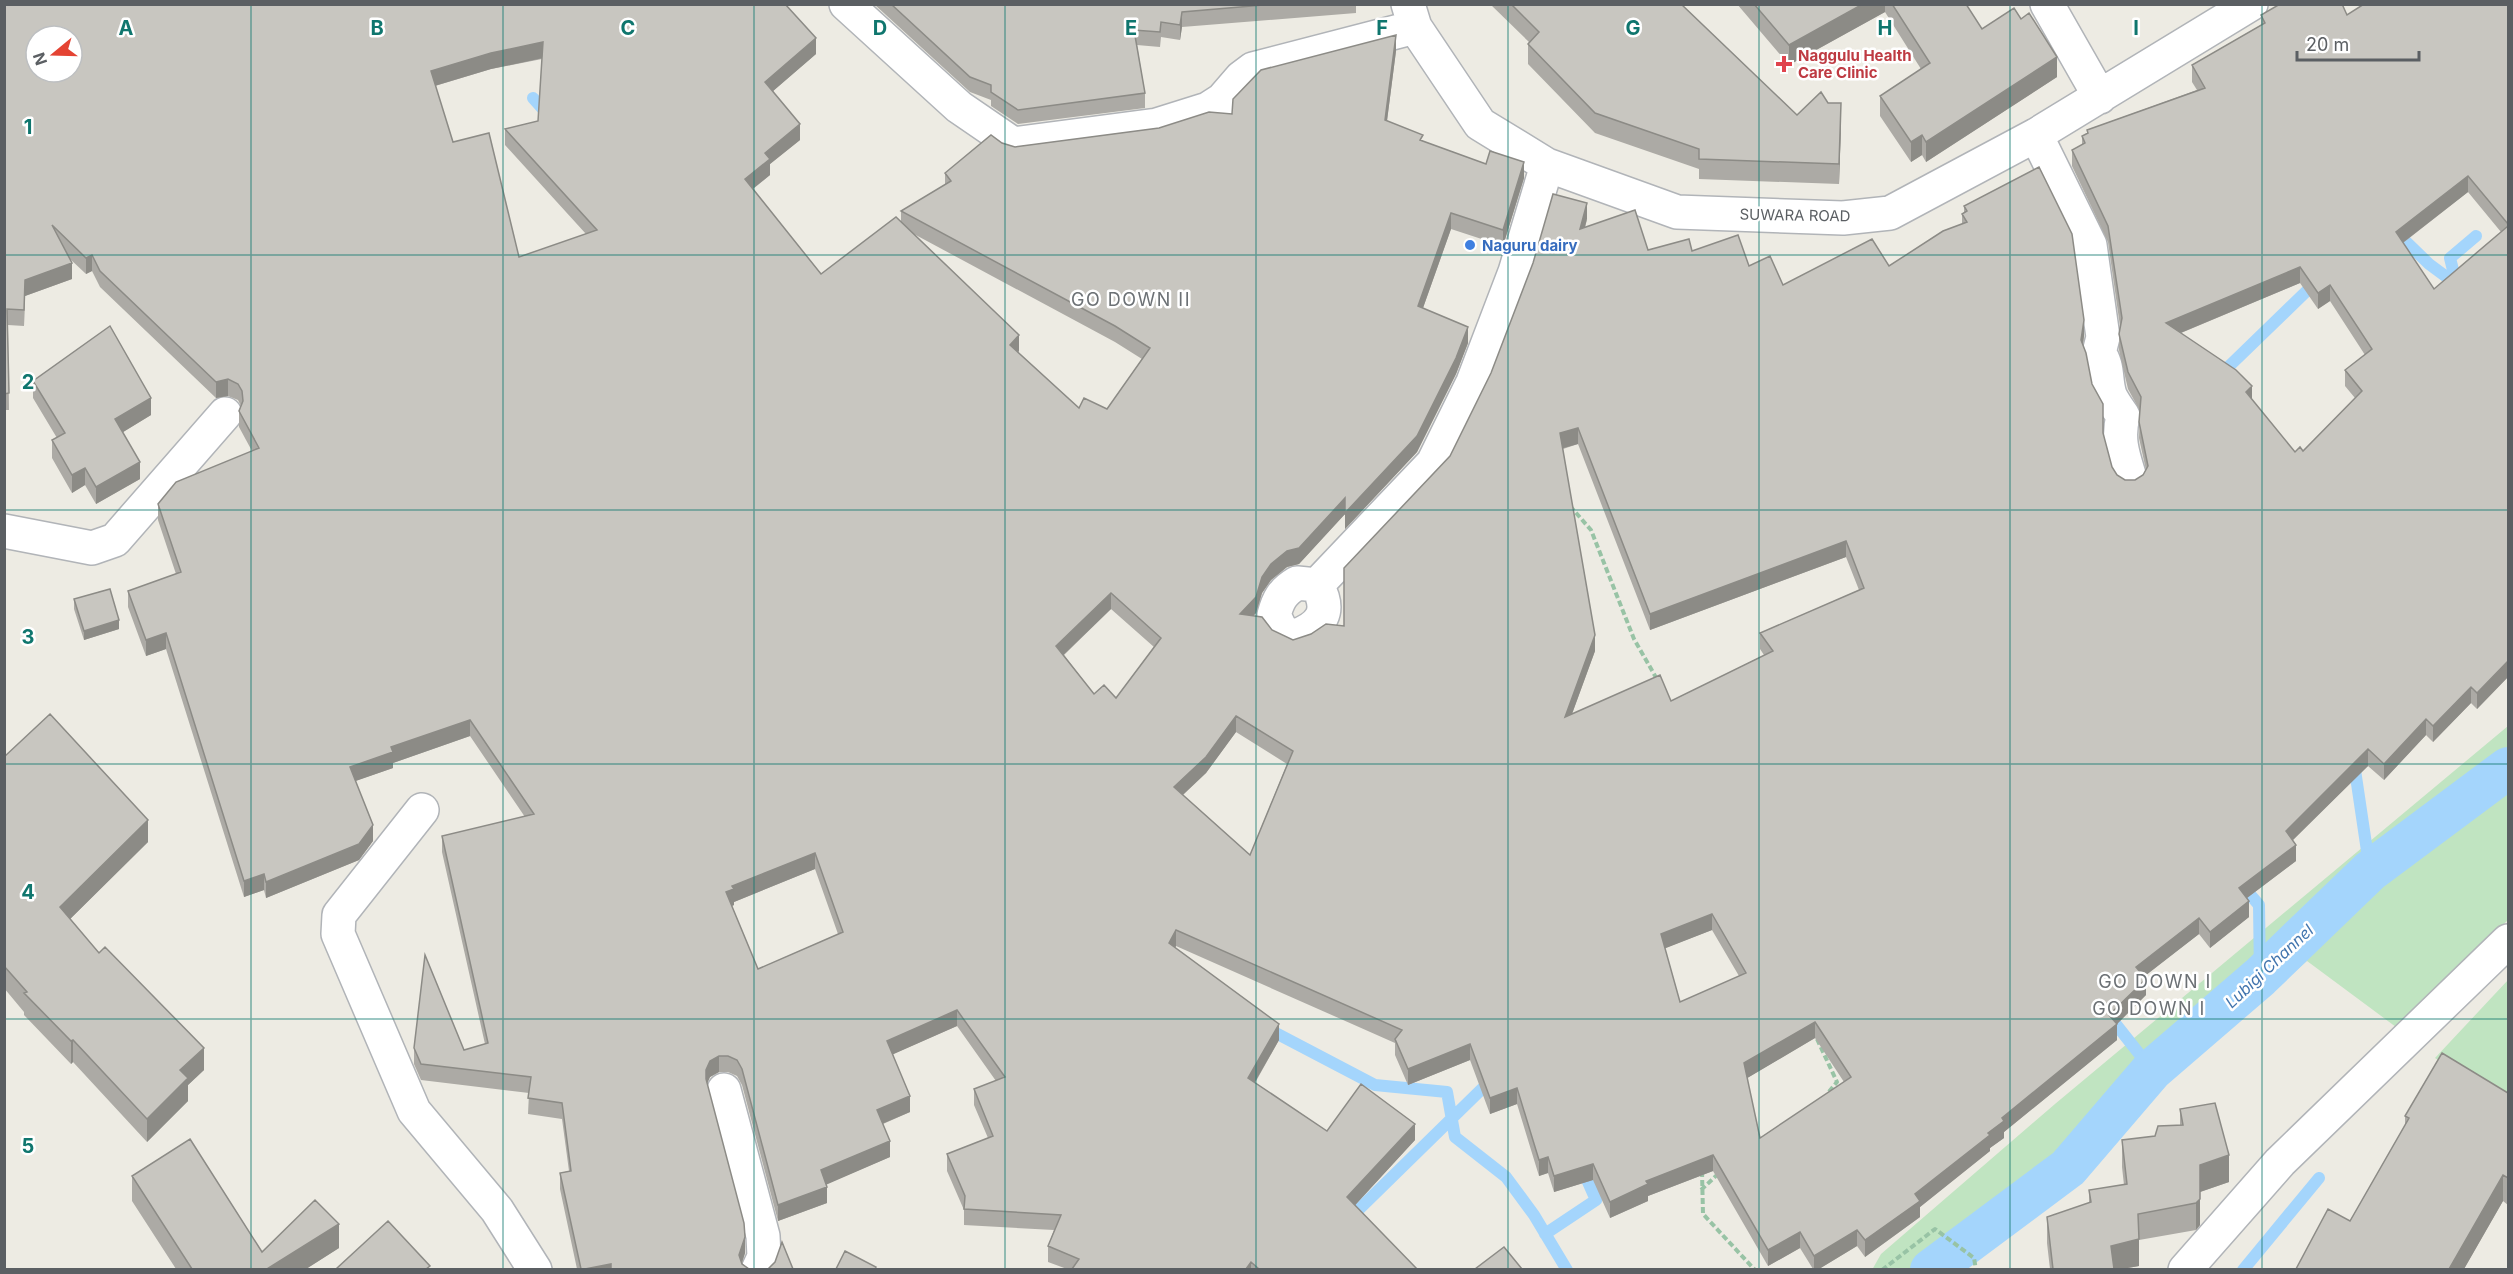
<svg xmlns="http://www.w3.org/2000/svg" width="2513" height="1274" viewBox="0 0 2513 1274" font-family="Inter,sans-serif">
  <rect width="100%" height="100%" fill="#edebe3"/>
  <!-- green -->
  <path fill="#c0e4c1" d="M2508 726V920L2396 1027 2307 961 1984 1243 1936 1269 1872 1270 1881 1254 2055 1104Z
    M2508 980V1103L2435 1058Z"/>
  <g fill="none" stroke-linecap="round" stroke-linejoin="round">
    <!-- stream -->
    <path stroke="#a4d5fc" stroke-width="12" d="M533 98 550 117
      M2394 230 2429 264 2460 287
      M2457 286 2450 258 2476 236
      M2220 375 2317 281
      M2355 770 2370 871
      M2241 884 2259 905 2260 977
      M2107 1013 2152 1070
      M1266 1028 1375 1085 1447 1092 1455 1137 1506 1177 1534 1215 1567 1270
      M1347 1221 1491 1080
      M1545 1234 1596 1200 1581 1166
      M2243 1270 2319 1178"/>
    <!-- canal -->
    <path stroke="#a4d5fc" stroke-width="42" d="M1931 1270 2068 1168 2152 1070 2260 977 2370 871 2508 768"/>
    <defs>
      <path id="minor" d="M846 4 959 107 1013 144 1157 125 1208 109 1222 100 1241 78 1253 69 1415 27
        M1408 4 1415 27 1480 124 1547 165 1677 212 1843 218 1890 213 2036 135 2251 4
        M2047 4 2100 97
        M2036 135 2090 245 2103 337 2099 353C2109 366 2105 380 2110 395 2113 402 2119 410 2123 416 2117 439 2123 455 2130 478
        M4 531 92 548 115 540 225 414
        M1297 583 1317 585C1332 612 1322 626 1294 637L1281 630 1274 615C1278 600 1282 592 1297 583Z
        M1317 585 1433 463 1473 382 1515 272 1547 165
        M422 810 339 915 338 934 414 1111 497 1210 535 1270
        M724 1090 763 1236 764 1257 758 1270
        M2185 1270 2280 1162 2508 941"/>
    </defs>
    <!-- minor casing -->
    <use href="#minor" stroke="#b1b4b8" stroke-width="36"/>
    <!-- path -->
    <path stroke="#98c3a5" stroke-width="4" stroke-dasharray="6 3" stroke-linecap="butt" d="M1570 506 1591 530 1634 639 1658 681
      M1817 1039 1837 1082 1827 1094
      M1702 1171 1703 1214 1755 1270
      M1701 1190 1718 1174
      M1882 1270 1935 1229 1974 1258 1976 1270"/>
    <!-- minor -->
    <use href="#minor" stroke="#fff" stroke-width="33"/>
  </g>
  <!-- wall -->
  <path fill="#acaaa5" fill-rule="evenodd" d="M4 4 816 54 773 91 800 140 770 164V175L753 189 821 274 901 222V211L945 185V173L1002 143 1015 147 1159 128 1232 114 1396 51 1387 121 1423 141 1524 178 1503 246 1451 229 1423 308 1468 343 1456 374 1417 452 1345 529V514L1299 564 1287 567 1271 580 1262 593 1256 613 1253 616 1272 630 1293 640 1344 626 1450 456 1587 219 1585 228 1648 250 1692 251 1749 266 1783 285 1889 266 1962 224V214L1964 213V206L2084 336 2083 345 2103 433 2112 467 2117 475 2125 480H2135L2143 475 2146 470 2139 438 2140 411 2128 389 2119 350V334L2120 326 2108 242 2072 166V150L2082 145V136L2087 134V130L2197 90 2192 82V65L2261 25V15H2347L2508 4V677L2477 709 2471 703 2433 742 2426 735 2384 780 2368 766 2292 840 2296 861 2247 898 2249 917 2210 948 2199 934 2144 976 2146 995 2117 1024V1040L2004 1132V1138L1990 1148V1151L1920 1207V1217L1865 1257 1857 1246 1819 1269H1813L1800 1248 1768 1266 1713 1171 1648 1196V1201L1610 1218 1593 1180 1554 1192 1548 1173 1539 1176 1517 1104 1490 1114 1470 1060 1408 1085 1395 1055V1043L1176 946 1175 948 1279 1040 1255 1083 1327 1131 1415 1140 1355 1205 1417 1269H1067L1048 1262V1246L1054 1230 964 1225V1210L947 1171V1154L988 1138 974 1105V1089L996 1081 957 1026 893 1054 910 1112 883 1124 890 1157 826 1184 827 1203 778 1221 742 1085 737 1076 728 1072H719L710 1077 707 1083 745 1253 742 1263 749 1269H577L560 1189V1173L569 1171 562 1119 528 1114 529 1093 421 1080 414 1064V1048L464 1050 485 1044 442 852V836L525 817 470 736 393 763V768L355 781 373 841 359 860 266 898 264 890 244 897 166 649 146 656 128 607V591L176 574 158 520V504L252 451 239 427V411L241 406 238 400 228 396 216 398 100 287 92 271 86 274 69 258 72 279 25 296 24 326 8 325 9 410H4ZM542 59 538 121 505 129V145L586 234 519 257 453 142 435 86 491 69ZM2468 192 2501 232 2434 289 2403 243ZM912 233 1115 342 1142 359 1107 409 1079 408 1018 352 1019 351ZM2300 283 2318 309 2330 301 2365 355 2345 370V386L2355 398 2303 451 2295 452 2252 400 2181 333ZM1578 444 1650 630 1846 557 1859 590 1760 633V649L1764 655 1671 701 1572 714 1595 651 1563 449ZM1111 609 1154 647 1116 698 1094 694 1064 655ZM1236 732 1287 764 1250 855 1183 795 1206 773ZM815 869 838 934 758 969 732 906 734 905V902ZM1712 930 1739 976 1680 1002 1665 948ZM1815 1038 1844 1082 1760 1138 1747 1078Z
    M874 4H1356V13L1182 27 1180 40 1161 37 1160 47 1137 45 1145 93V108L1018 124 991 106V100L970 92Z
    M1490 4H1681L1797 115 1841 123 1839 184 1699 179V169L1595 133 1528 64V44L1529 42Z
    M1737 4H1966L1982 29 2057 77 1926 162 1922 155 1911 162 1880 116V96L1921 69 1885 12 1789 65Z
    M33 381 151 415 123 432 140 479 96 504 85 485 72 493 52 458V440L57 438 33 398Z
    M74 599 119 629 84 640 74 609Z
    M4 757 148 842 70 919 99 953 204 1070 188 1085V1101L147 1142 73 1062 71 1064 24 1015V1012L4 988Z
    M2508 1093V1205L2503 1201 2464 1269H2296L2350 1221 2405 1126V1116Z
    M2180 1109 2229 1182 2200 1192V1225L2196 1230 2139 1240V1266L2122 1269H2050L2047 1243V1217L2089 1203V1190L2124 1185 2122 1167V1140L2155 1136 2180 1125Z
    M132 1176 262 1252 339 1248 306 1269H176L132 1201Z"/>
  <!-- shaded-wall -->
  <path fill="#8c8b86" d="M1863 4H1885V12L1789 65V45Z
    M1182 12V27L1180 40V25Z
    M1396 35V51L1385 136V120Z
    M816 38V54L765 98V82Z
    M543 42V58L491 69 431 87V71L491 53Z
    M2057 57V77L1926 162V142Z
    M1841 103V123L1839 184V164Z
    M800 124V140L770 164V175L745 195V179L765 153Z
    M1922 135V155L1911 162V142Z
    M1524 162V178L1503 246V230Z
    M2468 176V192L2396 248V232Z
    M1587 203V219L1580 245V229Z
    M1451 213V229L1418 322V306Z
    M92 255V271L86 274V258Z
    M72 263V279L25 296 24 326 25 280Z
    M2300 267V283L2166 339V323Z
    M2330 285V301L2318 309V293Z
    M2084 320V336L2081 356V340Z
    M1468 327V343L1456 374 1417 452 1345 529V514L1299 564 1287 567 1271 580 1262 593 1256 613 1240 630V614L1262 577 1271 564Z
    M1019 335V351L1010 361V345Z
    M228 379V396L216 398V382Z
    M2252 386V402L2246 392Z
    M151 398V415L115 437V419Z
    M1578 428V444L1560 449V433Z
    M140 462V479L96 504V487Z
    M85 468V485L72 493V475Z
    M1846 541V557L1650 630V614Z
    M1111 593V609L1056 662V646Z
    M119 620V629L84 640V631Z
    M166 633V649L146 656V640Z
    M1595 635V651L1565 733V717Z
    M2508 661V677L2477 709V693Z
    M2471 687V703L2433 742V726Z
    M1236 716V732L1206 773 1174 803V787Z
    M2426 719V735L2384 780V764Z
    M470 720V736L393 763V768L350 783V767L391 747Z
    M2368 749V766L2286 847V831Z
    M148 820V842L60 929V907Z
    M373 825V841L359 860 266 898V882Z
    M2296 845V861L2239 904V888Z
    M815 853V869L734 902V905L726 908V892L732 886Z
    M264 874V890L244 897V881Z
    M2249 901V917L2210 948V932Z
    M1712 914V930L1661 950V934Z
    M2199 918V934L2136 983V967Z
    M1176 930V946L1169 959V943Z
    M2146 979V995L2117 1024V1040L2004 1132V1138L1990 1148V1151L1920 1207V1217L1865 1257V1240L1915 1194 1988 1133 2002 1118Z
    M957 1010V1026L887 1057V1041Z
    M1815 1022V1038L1744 1080V1063Z
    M1279 1024V1040L1248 1094V1078Z
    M73 1040V1062L71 1064V1041Z
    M1470 1044V1060L1408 1085V1069Z
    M204 1048V1070L188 1085V1101L147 1142V1119L180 1070Z
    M719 1056V1072L710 1077 706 1086V1070L710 1061Z
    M1517 1088V1104L1490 1114V1098Z
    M910 1096V1112L877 1126V1110Z
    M1415 1124V1140L1347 1214V1197Z
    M890 1141V1157L821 1187V1170Z
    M1713 1155V1171L1648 1196V1201L1610 1218V1202L1646 1181Z
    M2229 1155V1182L2200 1192V1225L2196 1230V1203L2200 1165Z
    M1548 1157V1173L1539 1176V1160Z
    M1593 1164V1180L1554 1192V1176Z
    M2503 1175V1201L2464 1269H2449Z
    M827 1187V1203L778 1221V1205Z
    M339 1224V1248L306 1269H267Z
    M1857 1230V1246L1819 1269H1814V1256Z
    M1800 1232V1248L1768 1266V1250Z
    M745 1237V1253L740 1269 739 1255Z
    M2139 1239V1266L2122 1269H2111V1246Z
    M1251 1262V1269H1246Z
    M611 1264V1269H585Z"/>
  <!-- building -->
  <path fill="#c8c6c0" stroke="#8c8b86" stroke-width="1.5" fill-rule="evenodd" d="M4 4H785L816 38 765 82 800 124 765 153 770 159 745 179 821 274 896 217 1019 335 1010 345 1079 408 1084 398 1107 409 1150 348 1115 326 901 211 951 181 945 173 991 135 1002 143 1015 147 1159 128 1209 112 1232 114 1233 99 1261 70 1396 35 1385 120 1423 135 1420 140 1486 164 1490 151 1524 162 1503 230 1451 213 1418 306 1468 327 1456 358 1417 436 1345 513V498L1299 548 1287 551 1271 564 1262 577 1256 597 1240 614 1262 617 1272 630 1293 640 1311 634 1326 624 1344 626V568L1450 456 1491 373 1533 263 1553 194 1587 203 1580 229 1635 210 1648 250 1689 239 1692 251 1738 235 1749 266 1770 256 1783 285 1872 239 1889 266 1943 231 1967 222 1962 214 1967 211 1964 206 2039 167 2072 234 2084 320 2081 340 2086 353 2092 384 2103 404V433L2112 467 2117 475 2125 480H2135L2143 475 2148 466 2139 422 2141 397 2128 372 2119 334 2122 318 2108 226 2072 150 2085 143 2082 136 2088 133 2087 130 2205 88 2192 65 2265 23 2261 15 2280 4H2342L2347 15 2364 4H2508V224L2468 176 2396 232 2434 289 2508 226V661L2477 693 2471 687 2433 726 2426 719 2384 764 2368 749 2286 831 2296 845 2239 888 2249 901 2210 932 2199 918 2136 967 2146 979 2109 1015 2117 1024 2002 1118 2004 1121 1988 1133 1990 1135 1915 1194 1920 1201 1865 1240 1857 1230 1814 1256 1800 1232 1768 1250 1713 1155 1646 1181 1648 1184 1610 1202 1593 1164 1554 1176 1548 1157 1539 1160 1517 1088 1490 1098 1470 1044 1408 1069 1395 1039 1402 1030 1176 930 1169 943 1279 1024 1248 1078 1327 1131 1361 1084 1415 1124 1347 1197 1417 1269H1259L1251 1262 1246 1269H1072L1079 1259 1048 1246 1061 1215 964 1209 965 1196 947 1154 993 1136 974 1089 1005 1077 957 1010 887 1041 910 1096 877 1110 890 1141 821 1170 827 1187 778 1205 742 1069 737 1060 728 1056H719L710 1061 706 1070V1079L744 1223 745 1237 739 1255 742 1264 749 1269H611V1264L585 1269H581L560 1173 571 1171 562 1103 528 1098 531 1077 421 1064 414 1048 425 955 464 1050 488 1043 442 836 534 814 470 720 391 747 393 752 350 767 373 825 359 844 266 882 264 874 244 881 166 633 146 640 128 591 181 572 158 504 176 482 259 448 239 411 243 401 242 391 238 384 228 379 216 382 100 271 92 255 86 258 52 225 72 263 25 280 24 310 7 309 9 393 4 394ZM36 36H72V72H36ZM543 42 538 121 505 129 597 230 519 257 489 133 453 142 431 71 491 53ZM2300 267 2318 293 2330 285 2372 349 2345 370 2362 391 2303 451 2300 447 2295 452 2246 392 2252 386 2236 370 2166 323ZM1578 428 1650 614 1846 541 1864 588 1760 633 1773 651 1671 701 1660 675 1565 717 1595 635 1560 433ZM1111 593 1161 638 1116 698 1104 685 1094 694 1056 646ZM1236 716 1293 751 1250 855 1174 787 1206 757ZM815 853 843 932 758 969 726 892 734 889 732 886ZM1712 914 1746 973 1680 1002 1661 934ZM1815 1022 1851 1077 1760 1138 1744 1063Z
    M891 4H1276L1182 12 1180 25 1161 22 1160 32 1134 30 1145 93 1018 110 991 92V85L970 77Z
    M1511 4H1681L1797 115 1821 92 1828 103H1841L1839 164 1699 159V149L1595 113 1528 44 1539 32Z
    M1754 4H1863L1789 45Z
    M1892 4H1966L1982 29 2014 8 2021 19 2029 13 2057 57 1926 142 1922 135 1911 142 1880 96 1930 63Z
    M110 326 151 398 115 419 140 462 96 487 85 468 72 475 52 440 65 433 33 381Z
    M110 589 119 620 84 631 74 599Z
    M50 714 148 820 60 907 99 953 105 947 204 1048 180 1070 188 1078 147 1119 73 1040 71 1041 24 993 27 992 4 966V757Z
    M2442 1053 2508 1093V1178L2503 1175 2449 1269H2296L2328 1209 2350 1221 2409 1118 2405 1116Z
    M2215 1103 2229 1155 2200 1165V1199L2196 1203 2138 1214 2139 1239 2111 1246 2114 1269H2053L2047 1217 2091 1202 2089 1190 2127 1184 2122 1140 2155 1136 2158 1126 2183 1125 2180 1109Z
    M190 1139 262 1252 315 1200 339 1224 267 1269H192L132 1176Z
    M388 1221 430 1266 426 1269H336Z
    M782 1242 793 1269H768L775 1262Z
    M1504 1247 1522 1269H1475Z
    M845 1251 876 1267 875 1269H836Z"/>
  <!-- grid -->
  <path fill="none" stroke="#0f766e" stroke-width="1.5" stroke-opacity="0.55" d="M251 4V1270M503 4V1270M754 4V1270M1005 4V1270M1256 4V1270M1508 4V1270M1759 4V1270M2010 4V1270M2262 4V1270M4 255H2508M4 510H2508M4 764H2508M4 1019H2508"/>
  <!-- markers -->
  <path fill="#e0444e" stroke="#fff" stroke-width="2" d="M1781 55h6v6h6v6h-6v6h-6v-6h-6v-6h6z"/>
  <circle fill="#3f7fe0" stroke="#fff" stroke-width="2" cx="1470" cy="245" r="6"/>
  <g text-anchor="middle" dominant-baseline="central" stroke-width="5" stroke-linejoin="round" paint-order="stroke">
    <!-- health labels -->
    <g font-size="15" font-weight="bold" fill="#be3a42" stroke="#fff" text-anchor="start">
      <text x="1798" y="55">Naggulu Health<tspan x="1798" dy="17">Care Clinic</tspan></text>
    </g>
    <!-- street labels -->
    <g font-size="15" fill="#5b5f63" stroke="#fff">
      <text transform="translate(1795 215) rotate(1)">SUWARA ROAD</text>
    </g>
    <!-- shop labels -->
    <g font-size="15" font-weight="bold" fill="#366cbe" stroke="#fff" text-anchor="start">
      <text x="1482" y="245">Naguru dairy</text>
    </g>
    <!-- water labels -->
    <g font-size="16" font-style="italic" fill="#4275ae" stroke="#fff">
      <text transform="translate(2269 966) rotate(-43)">Lubigi Channel</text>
    </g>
    <!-- quarter labels -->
    <g font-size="18" letter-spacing="1.5" fill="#6c7175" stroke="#fff">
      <text x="1131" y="299">GO DOWN II</text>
      <text x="2155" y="981">GO DOWN I</text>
      <text x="2149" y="1008">GO DOWN I</text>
    </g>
  </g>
  <g font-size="20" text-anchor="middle" font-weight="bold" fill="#0f766e" stroke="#fff" stroke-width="5" stroke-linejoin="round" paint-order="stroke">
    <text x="126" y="35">A</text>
    <text x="377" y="35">B</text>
    <text x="628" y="35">C</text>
    <text x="880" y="35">D</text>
    <text x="1131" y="35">E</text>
    <text x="1382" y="35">F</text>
    <text x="1633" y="35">G</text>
    <text x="1885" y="35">H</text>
    <text x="2136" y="35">I</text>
    <text x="28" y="134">1</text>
    <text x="28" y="389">2</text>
    <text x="28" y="644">3</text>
    <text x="28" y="899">4</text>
    <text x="28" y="1153">5</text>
  </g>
  <!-- border -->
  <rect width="2513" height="1274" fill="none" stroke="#5b5f63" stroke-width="12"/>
  <!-- north arrow -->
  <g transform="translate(54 54) rotate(251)"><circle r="28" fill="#ffffff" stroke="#bdbfc1" stroke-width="1.5"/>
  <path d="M0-4.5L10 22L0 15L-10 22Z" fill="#e44333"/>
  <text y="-9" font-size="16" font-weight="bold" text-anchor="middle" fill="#5b5f63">N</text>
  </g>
  <!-- scale -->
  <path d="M2297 51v9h122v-9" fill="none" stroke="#5b5f63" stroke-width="3"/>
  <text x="2306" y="51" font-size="18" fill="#5b5f63" stroke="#ffffff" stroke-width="4.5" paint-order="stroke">20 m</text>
</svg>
